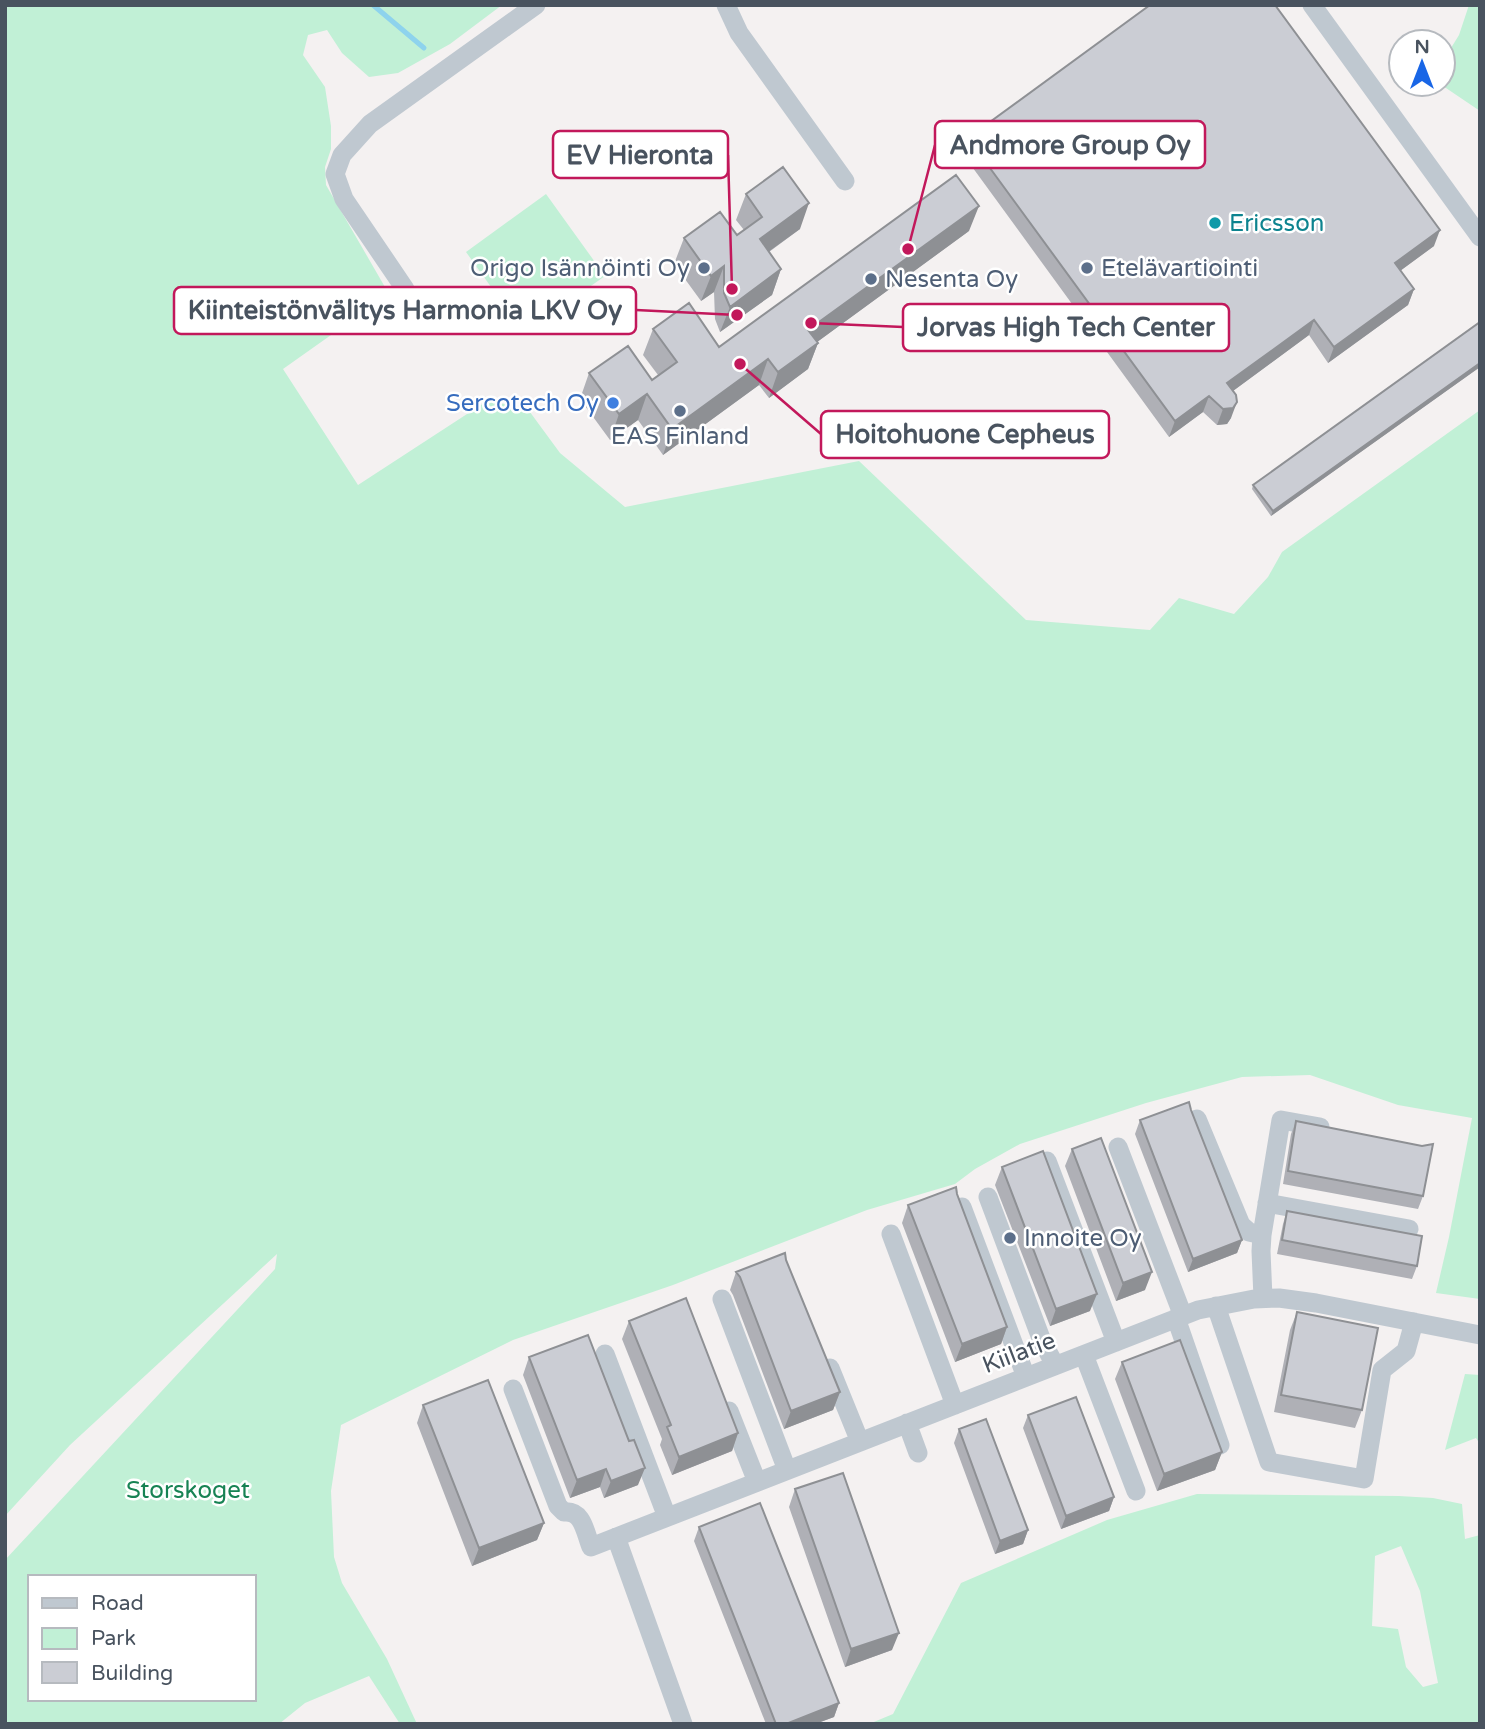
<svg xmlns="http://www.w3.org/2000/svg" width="1485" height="1729" viewBox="0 0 1485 1729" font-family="'Varela Round',sans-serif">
  <rect width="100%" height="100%" fill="#f4f1f1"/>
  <!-- green -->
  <path fill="#c1f0d6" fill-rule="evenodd" d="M5 5H502L450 44 398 73 369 77 342 53 327 30 308 35 303 55 325 87 331 126V149L325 167 326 185 389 294 283 369 358 485 487 401 527 408 560 453 625 507 859 461 1026 620 1150 630 1179 598 1234 614 1268 577 1282 552 1480 410V1299L1436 1293 1449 1237 1472 1118 1398 1105 1310 1075 1242 1077 1146 1103 1020 1144 975 1169 955 1184 867 1210 673 1285 513 1340 341 1425 331 1491 334 1557 342 1583 387 1659 417 1724H400L369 1676 305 1703 279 1724H5V1560L275 1269 277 1254 70 1445 5 1516ZM30 1577H254V1699H30Z
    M1469 5H1480V111L1443 86V61L1459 35Z
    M546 194 605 276 524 333 466 252Z
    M1465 1374 1480 1375V1444L1476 1438 1445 1450Z
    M1197 1494 1399 1496 1433 1498 1462 1504 1465 1539 1480 1535V1724H869L893 1714 961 1583 1107 1520ZM1401 1546 1420 1591 1438 1683 1423 1687 1406 1667 1398 1629 1372 1626 1375 1556Z"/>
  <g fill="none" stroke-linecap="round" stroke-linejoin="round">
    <!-- stream -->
    <path stroke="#8ed3ed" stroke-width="5" d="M373 5 424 48"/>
    <!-- minor -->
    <path stroke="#bfc8d0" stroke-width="19" d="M726 5 739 33 845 181
      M1312 5 1480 237
      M405 289 344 199 335 174 342 155 370 124 536 5
      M1197 1119 1241 1225 1249 1232 1262 1235
      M1118 1147 1183 1316
      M1047 1161 1116 1342
      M988 1197 1042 1341 1055 1365
      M1267 1203 1409 1229
      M962 1207 1026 1377
      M891 1234 955 1405
      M1263 1298 1261 1251 1262 1235 1281 1120 1320 1127
      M722 1299 787 1470
      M1216 1306 1269 1462 1364 1479 1382 1370 1406 1351 1414 1322
      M1176 1318 1220 1445
      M605 1354 667 1517
      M1084 1355 1136 1491
      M830 1368 860 1442
      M513 1389 558 1506 564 1512C583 1510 585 1532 591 1547L1198 1310 1254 1299 1279 1298 1316 1303 1480 1335
      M729 1411 757 1482
      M907 1423 918 1453
      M616 1537 683 1724"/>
  </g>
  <!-- wall -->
  <path fill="#afb0b6" d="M968 138 1434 246 1400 271 1414 289 1408 305 1328 363 1309 335 1233 391 1231 418 1227 424 1217 425 1203 412 1169 437 962 153Z
    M746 194 800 229 769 252 781 269 772 295 720 332 715 319 714 292 701 301 674 264 684 238 737 235 744 230 736 220Z
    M969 231 817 342 818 343 808 369 769 398 759 385 663 455 638 420 610 440 580 399 589 373 652 380 658 375 643 355 653 329 719 347Z
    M1480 322V367L1271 516 1252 489 1253 485Z
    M1191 1110 1242 1240 1237 1253 1188 1272 1135 1134 1140 1120Z
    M1296 1121 1423 1196 1418 1209 1283 1184 1291 1134Z
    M1072 1149 1145 1290 1116 1301 1065 1166Z
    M1002 1167 1090 1311 1050 1326 995 1185Z
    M957 1194 1007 1327 1001 1344 955 1362 902 1223 908 1205Z
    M1287 1211 1417 1266 1412 1279 1277 1254 1283 1224Z
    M786 1260 840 1392 833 1410 784 1429 733 1295 730 1290 736 1272Z
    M1297 1312 1362 1410 1355 1428 1274 1412 1290 1330Z
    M629 1321 738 1433 732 1451 672 1475 660 1445 662 1439 622 1339Z
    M529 1357 629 1441 638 1485 604 1498 600 1487 570 1498 523 1375Z
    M1122 1362 1222 1452 1215 1470 1157 1491 1115 1379Z
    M423 1405 544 1523 537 1540 472 1566 417 1423Z
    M1028 1415 1114 1497 1109 1511 1061 1529 1023 1428Z
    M959 1429 1028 1530 1023 1544 995 1554 954 1443Z
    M795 1489 892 1650 845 1667 789 1507Z
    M699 1527 839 1703 834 1717 815 1724H766L694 1541Z"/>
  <!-- shaded-wall -->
  <path fill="#8e9094" d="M809 203 800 229 750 265 760 239Z
    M979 206 969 231 798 356 808 330Z
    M1440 230 1434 246 1389 279 1395 263Z
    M724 266 714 292 701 301 711 276Z
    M781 269 772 295 720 332 730 307Z
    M1414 289 1408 305 1328 363 1334 347Z
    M1314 320 1309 335 1222 399 1227 383Z
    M818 343 808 369 769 398 778 372Z
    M768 359 759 385 663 455 672 429Z
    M1480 363V367L1271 516 1273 511Z
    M647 394 638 420 610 440 619 414Z
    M1209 396 1203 412 1169 437 1175 421Z
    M1237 402 1231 418 1227 424 1217 425 1223 409Z
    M1242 1240 1237 1253 1188 1272 1193 1259Z
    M1152 1272 1145 1290 1116 1301 1123 1283Z
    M1097 1294 1090 1311 1050 1326 1056 1309Z
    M1007 1327 1001 1344 955 1362 962 1344Z
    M840 1392 833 1410 784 1429 791 1411Z
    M738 1433 732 1451 672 1475 679 1457Z
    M1222 1452 1215 1470 1157 1491 1164 1474Z
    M645 1468 638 1485 604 1498 611 1481Z
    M606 1469 600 1487 570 1498 577 1480Z
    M1114 1497 1109 1511 1061 1529 1066 1516Z
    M544 1523 537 1540 472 1566 479 1548Z
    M1028 1530 1023 1544 995 1554 1000 1541Z
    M899 1633 892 1650 845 1667 851 1649Z
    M839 1703 834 1717 815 1724H786Z"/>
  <!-- building -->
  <path fill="#cbcdd4" stroke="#8e9094" stroke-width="2" d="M1150 5H1275L1440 230 1395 263 1414 289 1334 347 1314 320 1227 383 1236 395 1237 402 1233 408 1223 409 1209 396 1175 421 968 138Z
    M783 167 809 203 760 239 781 269 730 307 724 293V266L711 276 684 238 720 212 737 235 762 217 746 194Z
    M956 175 979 206 808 330 818 343 778 372 768 359 672 429 647 394 619 414 589 373 628 346 652 380 677 362 653 329 689 303 719 347Z
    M1480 322V363L1273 511 1253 485Z
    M1189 1102 1191 1110 1242 1240 1193 1259 1140 1120Z
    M1296 1121 1422 1146 1433 1144 1423 1196 1288 1171Z
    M1101 1138 1152 1272 1123 1283 1072 1149Z
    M1043 1151 1097 1294 1056 1309 1002 1167Z
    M956 1187 957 1194 1007 1327 962 1344 908 1205Z
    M1287 1211 1422 1236 1417 1266 1282 1240Z
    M785 1253 786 1260 840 1392 791 1411 740 1277 736 1272Z
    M686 1298 738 1433 679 1457 667 1427 671 1425 629 1321Z
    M1297 1312 1378 1328 1362 1410 1281 1395Z
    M588 1335 629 1441 634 1440 645 1468 611 1481 606 1469 577 1480 529 1357Z
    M1180 1340 1222 1452 1164 1474 1122 1362Z
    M488 1380 544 1523 479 1548 423 1405Z
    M1076 1397 1114 1497 1066 1516 1028 1415Z
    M986 1419 1028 1530 1000 1541 959 1429Z
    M843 1473 899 1633 851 1649 795 1489Z
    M760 1503 839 1703 786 1724H776L699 1527Z"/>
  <!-- markers -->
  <circle fill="#0f9aa8" stroke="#fff" stroke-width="2.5" cx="1215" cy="223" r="7"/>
  <g fill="#5c6f8a" stroke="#fff" stroke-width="2.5">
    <circle cx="704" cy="268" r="7"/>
    <circle cx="1087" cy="268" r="7"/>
    <circle cx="871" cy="279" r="7"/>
    <circle cx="680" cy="411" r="7"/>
    <circle cx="1010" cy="1238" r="7"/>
  </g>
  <circle fill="#3f7fe0" stroke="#fff" stroke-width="2.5" cx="613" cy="403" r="7"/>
  <g text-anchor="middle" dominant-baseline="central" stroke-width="5" stroke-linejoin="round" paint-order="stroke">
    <!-- culture labels -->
    <g font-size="24" fill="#0d838f" stroke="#fff" text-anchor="start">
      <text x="1229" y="223">Ericsson</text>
    </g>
    <!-- service labels -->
    <g font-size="24" fill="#4e5e75" stroke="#fff" text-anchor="start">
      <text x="690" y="268" text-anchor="end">Origo Isännöinti Oy</text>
      <text x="1101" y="268">Etelävartiointi</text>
      <text x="885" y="279">Nesenta Oy</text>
      <text x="680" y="436" text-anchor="middle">EAS Finland</text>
      <text x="1024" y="1238">Innoite Oy</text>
    </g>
    <!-- shop labels -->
    <g font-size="24" fill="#366cbe" stroke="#fff" text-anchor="end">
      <text x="599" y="403">Sercotech Oy</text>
    </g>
    <!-- street labels -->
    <g font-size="24" fill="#49535f" stroke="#fff">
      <text transform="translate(1019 1353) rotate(-21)">Kiilatie</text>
    </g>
    <!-- park labels -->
    <g font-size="24" fill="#178354" stroke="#fff">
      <text x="188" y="1490">Storskoget</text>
    </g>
  </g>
  <!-- callouts -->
  <path fill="none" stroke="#c2185b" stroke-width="2.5" d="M908 249L935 145M732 289L728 155M737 315L636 310M811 323L903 327M740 364L821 434"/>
  <g fill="#c2185b" stroke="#fff" stroke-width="2.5">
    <circle cx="908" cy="249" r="7"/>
    <circle cx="732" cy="289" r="7"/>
    <circle cx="737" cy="315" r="7"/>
    <circle cx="811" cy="323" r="7"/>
    <circle cx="740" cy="364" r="7"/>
  </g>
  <g fill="#fff" stroke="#c2185b" stroke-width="2.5">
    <rect x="935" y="121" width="270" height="47" rx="7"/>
    <rect x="553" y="131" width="175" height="47" rx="7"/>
    <rect x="174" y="287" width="462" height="47" rx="7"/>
    <rect x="903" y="304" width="326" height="47" rx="7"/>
    <rect x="821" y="411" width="288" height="47" rx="7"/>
  </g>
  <g font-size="26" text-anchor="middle" font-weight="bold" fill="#49535f">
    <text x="1070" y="154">Andmore Group Oy</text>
    <text x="640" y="164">EV Hieronta</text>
    <text x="405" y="319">Kiinteistönvälitys Harmonia LKV Oy</text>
    <text x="1066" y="336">Jorvas High Tech Center</text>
    <text x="965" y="443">Hoitohuone Cepheus</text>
  </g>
  <!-- border -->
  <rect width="1485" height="1729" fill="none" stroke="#49535f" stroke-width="14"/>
  <!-- legend -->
  <rect x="28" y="1575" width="228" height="126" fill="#ffffff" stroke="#b6babf" stroke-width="2"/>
  <rect x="42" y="1598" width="35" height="10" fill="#bfc8d0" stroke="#b6babf" stroke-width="2"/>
  <text x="91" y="1610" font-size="21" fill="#49535f">Road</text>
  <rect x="42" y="1628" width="35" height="21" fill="#c1f0d6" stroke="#b6babf" stroke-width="2"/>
  <text x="91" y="1645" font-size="21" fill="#49535f">Park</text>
  <rect x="42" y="1662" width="35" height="21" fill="#cbcdd4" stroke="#b6babf" stroke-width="2"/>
  <text x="91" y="1680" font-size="21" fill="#49535f">Building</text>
  <!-- north arrow -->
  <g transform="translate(1422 63)"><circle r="33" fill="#ffffff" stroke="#b6babf" stroke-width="2"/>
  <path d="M0-5L12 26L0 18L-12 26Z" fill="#1966e6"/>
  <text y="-10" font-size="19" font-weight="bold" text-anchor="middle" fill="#49535f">N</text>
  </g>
</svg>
